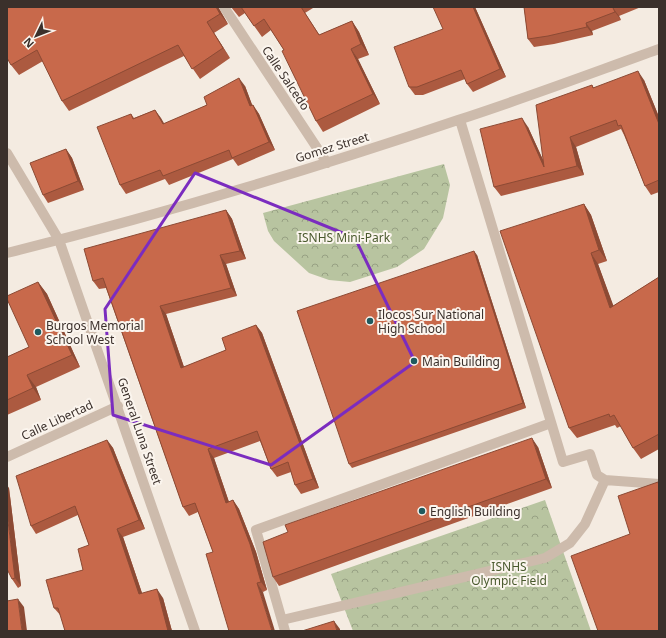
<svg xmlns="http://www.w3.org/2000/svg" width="666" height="638" viewBox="0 0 666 638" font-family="'Noto Sans',sans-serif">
  <defs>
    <pattern id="forest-crowns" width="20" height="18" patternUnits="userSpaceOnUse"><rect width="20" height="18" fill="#b8c4a0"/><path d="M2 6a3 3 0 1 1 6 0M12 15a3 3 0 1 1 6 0" fill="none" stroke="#97a083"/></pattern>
  </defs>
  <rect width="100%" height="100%" fill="#f4ebe1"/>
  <!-- forest -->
  <path fill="url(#forest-crowns)" d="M444 164 450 185 443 218 424 249 397 267 350 282 329 280 309 273 274 241 268 231 263 213Z
    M545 500 591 631H353L331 574Z"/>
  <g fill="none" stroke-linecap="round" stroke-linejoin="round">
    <!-- minor -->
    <path stroke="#cdbbac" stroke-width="10" d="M224 7 327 163
      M460 120 563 462 590 454 597 475 605 480 659 484
      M7 153 59 240 195 631
      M7 253C159 215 310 170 458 120 526 98 592 73 659 49
      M7 457 118 406
      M282 620 545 558 570 543 585 524 605 480
      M285 631 256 530 551 423"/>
  </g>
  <!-- wall -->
  <path fill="#ac5a40" d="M7 7H218L228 24 214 33 230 58 200 79 184 56 69 111 62 101 43 61 19 75 11 65Z
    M231 7H312L313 8 305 13 319 35 352 21 359 32 369 55 358 59 380 104 323 132 316 121 284 50 271 30 262 37 245 13 239 17Z
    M475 7 506 77 473 92 467 84 465 79 423 95H415L409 87 443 29Z
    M524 7H641L619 16 621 20 592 31 593 35 554 44 534 47 528 39Z
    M644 80 659 117V192L651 195 645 186 624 135 621 129 576 147 584 175 501 196 494 187 528 127 543 160 592 85 594 88Z
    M245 86 252 105H253L259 114 275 150 238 166 233 159 169 185 165 179 126 194 120 185 131 114 134 118 155 110 164 124 207 105Z
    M66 149 72 158 84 190 48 203 43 195Z
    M584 204 591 215 607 261 598 264 613 306 659 277V449L641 459 633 448 621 426 617 428 615 425 577 438 569 428Z
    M226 210 232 219 246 259 226 264 237 296 166 314 184 367 226 350 256 325 262 333 319 488 301 494 295 485 291 472 277 477 271 469 260 441 214 458 229 502 233 500 239 509 256 552 267 590 263 592 213 552 198 512 189 516 183 507 106 288 99 289 93 281Z
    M477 255 526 408 352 468 349 464Z
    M38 282 47 294 80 367 36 387 41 400 7 415V357L29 347Z
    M107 440 113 448 145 529 123 537 142 593 163 598 172 631H65L61 616 54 608 83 570 89 545 78 515 36 534 31 526Z
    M538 447 552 488 279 586 273 577Z
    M9 488 21 586 18 588 12 579Z"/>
  <!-- shaded-wall -->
  <path fill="#8c4a34" d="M216 7H218L228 24 220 14Z
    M301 7 305 13 326 45 319 35Z
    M473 7H475L506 77 500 69Z
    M613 8 619 16 621 20 615 12Z
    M352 21 359 32 369 55 361 44Z
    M207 22 214 33 230 58 223 48Z
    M586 23 592 31 593 35 587 27Z
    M351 49 358 59 380 104 373 94Z
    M638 71 644 80 659 117V124Z
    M239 78 245 86 256 115 250 106Z
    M253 105 259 114 275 150 269 142Z
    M155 110 161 118 169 132 163 124Z
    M522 118 528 127 549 173 544 167Z
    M570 137 576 147 584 175 577 166Z
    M66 149 72 158 84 190 78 181Z
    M584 204 591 215 607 261 599 250Z
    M226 210 232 219 246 259 240 251Z
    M474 251 477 255 526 408 523 403Z
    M591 253 598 264 618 318 610 308Z
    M220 255 226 264 237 296 231 288Z
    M38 282 47 294 80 367 72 355Z
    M160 306 166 314 187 376 181 368Z
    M256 325 262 333 319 488 313 479Z
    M27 375 36 387 41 400 33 388Z
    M532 438 538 447 552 488 546 479Z
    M107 440 113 448 145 529 139 520Z
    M208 449 214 458 232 511 226 503Z
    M7 485 9 488 21 586 15 578 7 513Z
    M233 500 239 509 256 552 267 590 261 582Z
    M117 529 123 537 145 602 139 594Z
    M257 583 263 592 275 631H272Z
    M157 589 163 598 172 631H168Z
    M18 599 24 607 27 631H22Z
    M334 621 340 629V631H337Z"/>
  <!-- building -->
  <path fill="#c8694b" stroke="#8c4a34" d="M7 7H216L220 14 207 22 223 48 192 69 178 45 62 101 37 50 11 65 7 58Z
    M241 7H301L319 35 352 21 361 44 351 49 373 94 316 121 282 51 284 50 264 19 254 26Z
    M433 7H473L500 69 467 84 461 70 417 87H409L394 47 443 29Z
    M524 7H616L613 8 615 12 586 23 587 27 548 36 528 39Z
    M638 71 659 124V180L645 186 621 125 618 126 616 120 570 137 577 166 494 187 480 129 522 118 544 167 536 105 592 85 593 88Z
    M239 78 250 106 253 105 269 142 232 158 229 150 163 176 160 170 120 185 97 127 131 114 133 119 155 110 163 124 207 105 204 97Z
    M66 149 78 181 43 195 30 163Z
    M584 204 599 250 591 253 610 308 659 277V434L633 448 614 415 610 417 609 414 569 428 500 231Z
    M226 210 240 251 220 255 231 288 160 306 181 368 226 350 222 338 256 325 313 479 295 485 288 462 271 469 257 431 208 449 226 503 233 500 250 544 261 582 257 583 272 631H229L206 554 213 552 195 503 183 507 103 278 93 281 84 249Z
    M474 251 523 403 349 464 297 311Z
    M38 282 72 355 27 375 33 388 7 400V357L29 347 7 299V296Z
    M532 438 546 479 273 577 263 542 288 532 285 525Z
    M107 440 139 520 117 529 139 594 157 589 168 631H65L58 608H54L46 580 83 570 78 549 89 545 75 506 31 526 16 476Z
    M658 482 659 486V631H598L571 556 630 534 618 496Z
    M7 513 15 578 12 579 7 569Z
    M18 599 22 631H7V601Z
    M334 621 337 631H302Z"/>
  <!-- marked area -->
  <path fill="none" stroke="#7b2cbf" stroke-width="3" stroke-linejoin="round" d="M195 173 355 238 415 362 271 465 113 415 105 309Z"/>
  <!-- markers -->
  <g fill="#1f5a5e" stroke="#fbf5ee" stroke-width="1.5">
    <circle cx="370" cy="321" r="4"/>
    <circle cx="38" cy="332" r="4"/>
    <circle cx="414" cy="361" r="4"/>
    <circle cx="422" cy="511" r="4"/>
  </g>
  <g text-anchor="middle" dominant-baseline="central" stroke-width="4" stroke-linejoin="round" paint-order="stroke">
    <!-- street labels -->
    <g font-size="12" fill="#3b302b" stroke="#fbf5ee">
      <text transform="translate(286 78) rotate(56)">Calle Salcedo</text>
      <text transform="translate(332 147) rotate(-17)">Gomez Street</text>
      <text transform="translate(57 420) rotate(-25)">Calle Libertad</text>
      <text transform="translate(140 431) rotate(71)">General Luna Street</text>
    </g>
    <!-- park labels -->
    <g font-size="12" fill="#4a5a2e" stroke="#fbf5ee">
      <text x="344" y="237">ISNHS Mini-Park</text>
      <text x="509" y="566">ISNHS<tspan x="509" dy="14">Olympic Field</tspan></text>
    </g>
    <!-- poi labels -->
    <g font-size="12" fill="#3b302b" stroke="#fbf5ee" text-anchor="start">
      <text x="378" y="314">Ilocos Sur National<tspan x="378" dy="14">High School</tspan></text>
      <text x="46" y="325">Burgos Memorial<tspan x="46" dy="14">School West</tspan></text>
      <text x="422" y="361">Main Building</text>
      <text x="430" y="511">English Building</text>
    </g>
  </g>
  <!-- border -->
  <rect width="666" height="638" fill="none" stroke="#3b302b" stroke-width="16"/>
  <!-- north arrow -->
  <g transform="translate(36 36) rotate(227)" stroke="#fbf5ee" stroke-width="3" paint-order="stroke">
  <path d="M0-3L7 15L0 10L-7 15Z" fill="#3b302b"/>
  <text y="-6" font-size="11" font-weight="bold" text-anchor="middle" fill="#3b302b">N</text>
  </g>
</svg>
